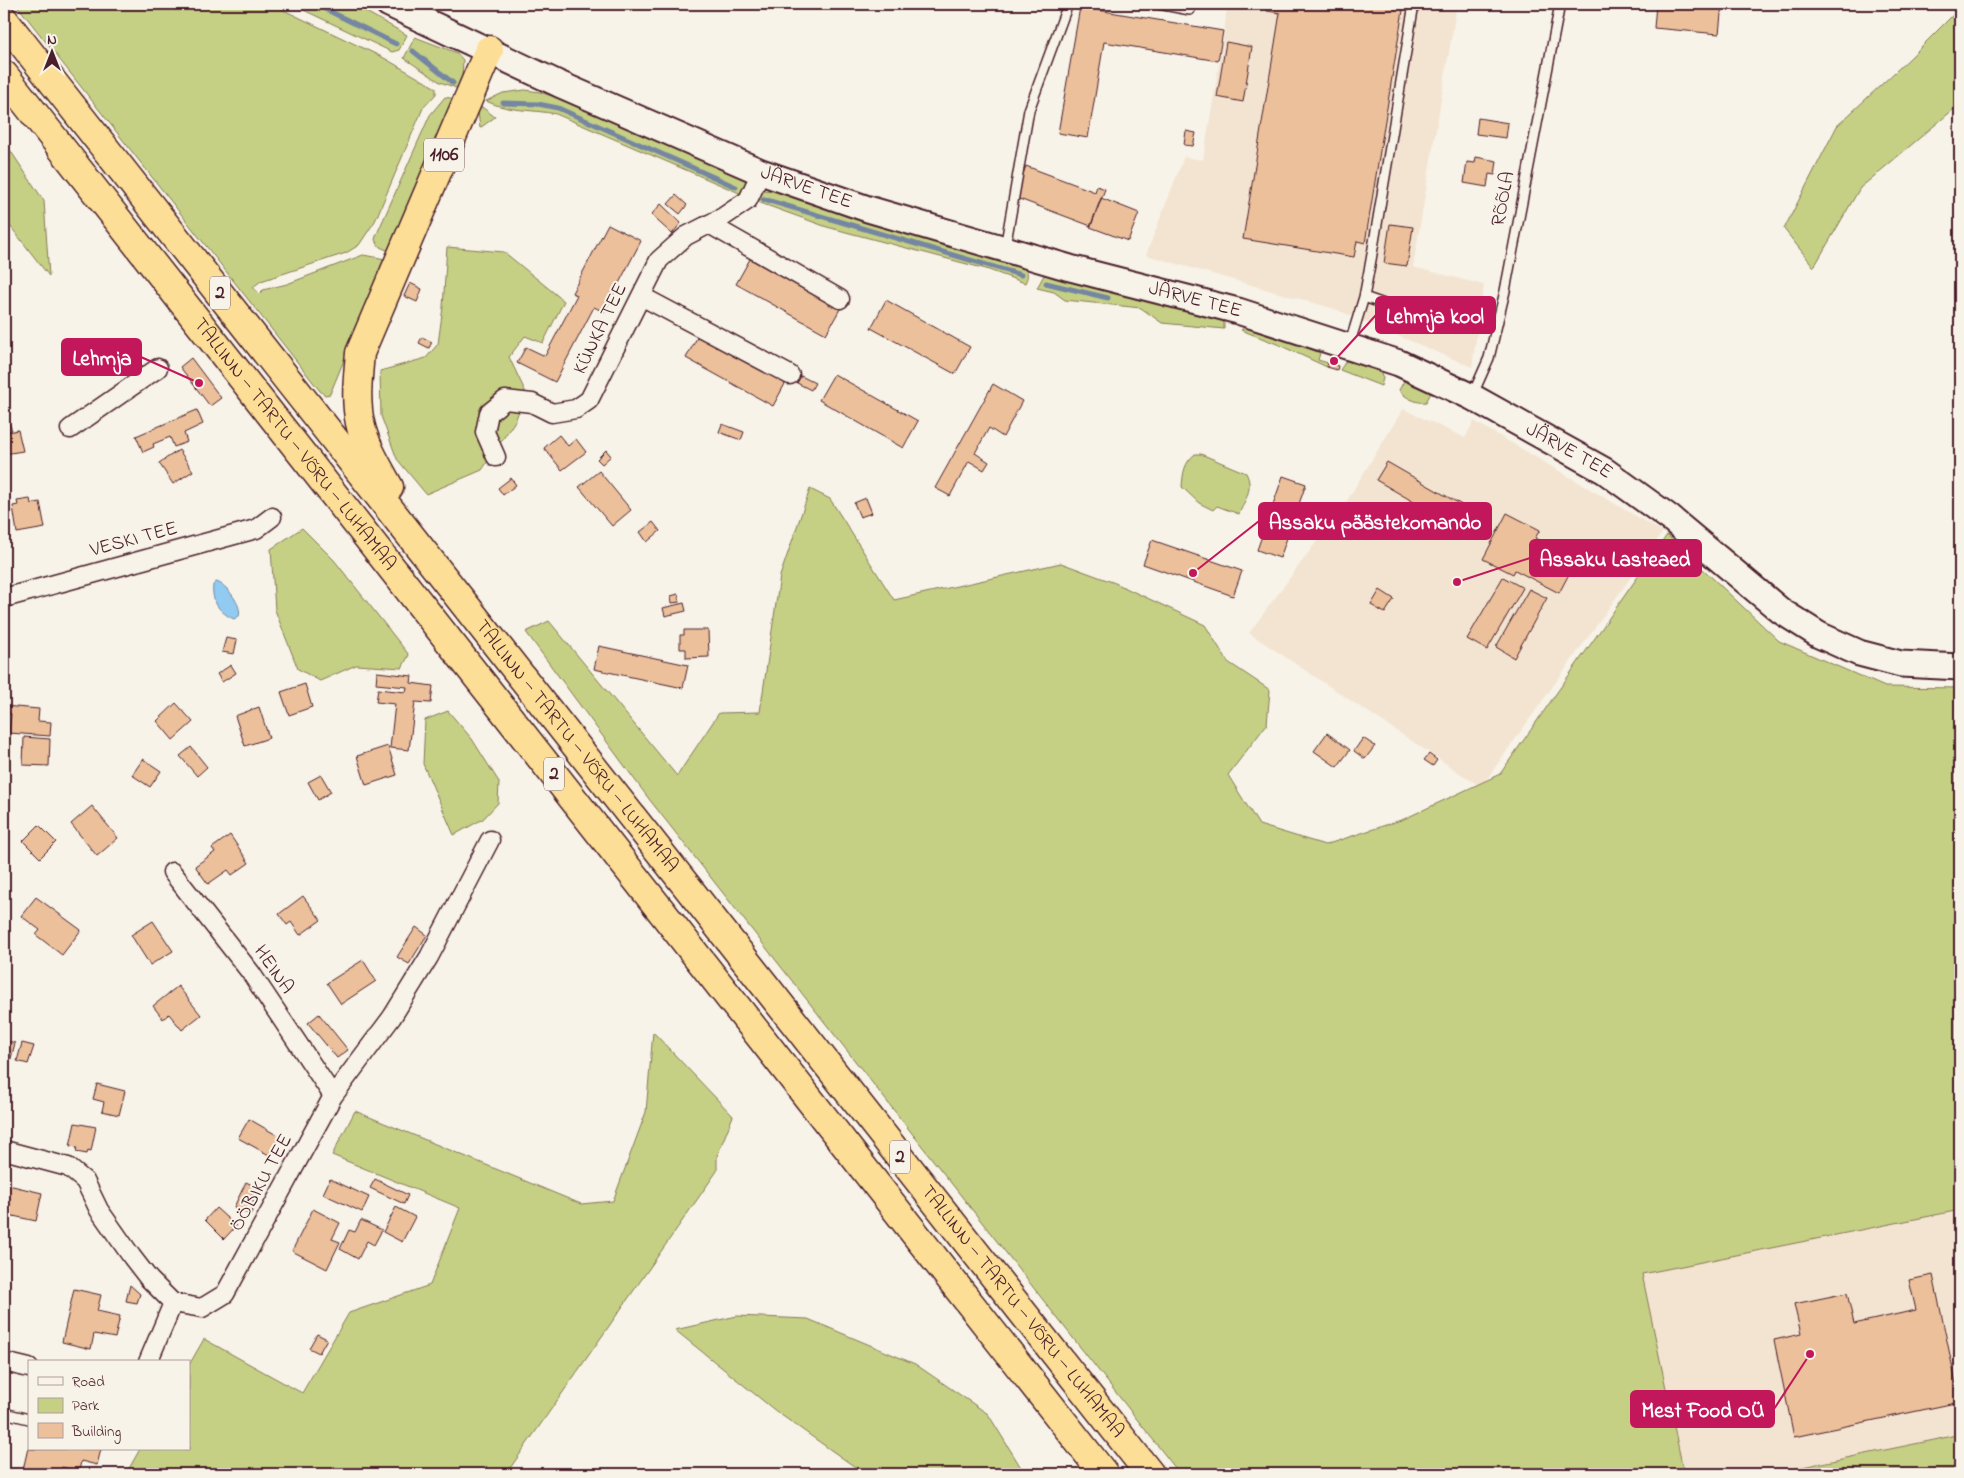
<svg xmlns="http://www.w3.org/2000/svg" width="1964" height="1478" viewBox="0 0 1964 1478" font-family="'Indie Flower',sans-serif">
  <rect width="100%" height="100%" fill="#f7f3e8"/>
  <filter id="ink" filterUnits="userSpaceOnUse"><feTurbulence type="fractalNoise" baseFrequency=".02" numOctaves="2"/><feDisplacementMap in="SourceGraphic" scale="10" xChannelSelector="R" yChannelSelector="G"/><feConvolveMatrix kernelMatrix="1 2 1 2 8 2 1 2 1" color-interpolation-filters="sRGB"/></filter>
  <g filter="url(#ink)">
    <!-- built -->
    <path fill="#f3e4d1" d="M1227 4H1457L1413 267 1484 285 1472 367 1335 309 1146 255 1184 157 1203 160 1224 35Z
      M1403 409 1465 438 1474 421 1663 532 1481 787 1249 633 1346 502Z
      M1960 1210V1434L1768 1474H1684L1642 1274Z"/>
    <!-- green -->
    <path fill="#c5d084" stroke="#887858" d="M16 4H271L384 58 436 88V94L423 108 375 221 359 245 346 253 261 281 253 287 259 294 263 290 287 284 363 255 386 259 330 394 325 395 320 391Z
      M291 4H352L407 35 399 50 392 52Z
      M1960 8V104L1860 188 1814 267 1784 229 1837 126 1910 58Z
      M415 37 457 53 463 60 462 78 459 89 440 82 404 58Z
      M525 90 540 92 558 98 742 175 749 181 744 195 556 114C531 109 509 112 486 101L503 93Z
      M445 97 455 99 389 251 380 247 375 240 376 236 430 115Z
      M482 107 495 117 480 128 478 112Z
      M4 141 44 201 49 276 4 218Z
      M771 190H781C861 220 942 243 1024 267 1029 272 1028 277 1025 283L986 269 827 227 755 201 763 191Z
      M447 247 504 252 564 301 543 343 525 336 509 357 526 393 515 421 482 470 426 494 397 459 381 416 380 371 426 358 438 344 443 307Z
      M1049 273 1221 319 1224 323V329L1162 323 1141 308 1065 300 1054 292 1037 288 1044 275Z
      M1247 326H1252L1320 353 1318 360 1328 363 1327 367 1277 344 1241 330Z
      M1346 361 1380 371 1383 378 1381 386 1340 370Z
      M1404 381H1407L1432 391 1426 402C1417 404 1404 397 1399 390Z
      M1195 454H1201L1246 473C1254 488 1245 500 1239 514L1217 506 1213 510 1199 503 1182 487C1183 473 1184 463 1195 454Z
      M810 489 830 499 894 600 1061 563 1115 583 1205 625 1228 662 1270 690 1267 724 1228 775 1259 825 1325 845 1404 819 1500 774 1667 535 1779 641 1885 687 1960 688V1210L1642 1274 1684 1474H1180L649 799 526 632 549 621 677 776 719 713 760 712 780 576Z
      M302 528 334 560 409 655 402 668 356 665 320 681 298 669 275 610 271 549Z
      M448 711 472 739 499 782 498 803 483 819 454 835 423 764 425 720Z
      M653 1032 733 1116 717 1156V1171L506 1474H126L140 1449H189V1365L204 1339 302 1393 349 1313 430 1285 460 1208 332 1155 355 1111 581 1204 613 1201 646 1112Z
      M737 1316 808 1319 915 1364 988 1414 1025 1474H865L777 1412 675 1330Z
      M1960 1434V1474H1768L1934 1440Z"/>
    <!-- water -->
    <path fill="#91cbf1" stroke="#7586a2" d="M216 582C227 584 243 607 239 616L234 619C220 613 211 602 213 585Z"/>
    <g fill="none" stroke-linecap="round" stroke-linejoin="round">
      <!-- stream -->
      <path stroke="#7586a2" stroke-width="5" d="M315 4 396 44
        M413 51 453 83
        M503 103 538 104 558 108 736 187
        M763 199 1021 275
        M1046 283 1108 298"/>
    </g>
    <!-- building -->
    <path fill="#ebc09b" stroke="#4a1f2b" d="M1269 4H1404L1365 243 1357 241 1354 257 1243 239 1280 13 1267 11Z
      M1656 4H1722L1719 34 1654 28Z
      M1080 7 1223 31 1218 61 1104 42 1088 138 1058 133Z
      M1226 42 1252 47 1243 102 1217 97Z
      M1478 118 1508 123 1506 138 1476 134Z
      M1186 131 1196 133 1193 146 1184 145Z
      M1476 157 1497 161 1495 175 1489 174 1487 187 1464 183 1467 162 1475 163Z
      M1026 166 1095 192 1097 186 1105 189 1091 226 1014 197Z
      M676 195 687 205 680 214 668 204Z
      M1101 198 1139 213 1128 241 1090 227Z
      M661 204 681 223 672 234 651 215Z
      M608 224 641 241 604 312 594 307 555 382 517 363 526 347 545 356 577 295 572 293Z
      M1390 224 1413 227 1407 266 1384 263Z
      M750 259 840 309 826 334 736 284Z
      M410 283 422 289 417 302 404 296Z
      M886 300 970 347 955 374 871 328Z
      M699 334 786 382 773 406 686 358Z
      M422 337 432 342 429 348 419 343Z
      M191 358 221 398 210 406 180 367Z
      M1328 363 1338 366 1337 370 1327 367Z
      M834 374 918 421 903 448 819 400Z
      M801 376 815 383 811 390 797 383Z
      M993 384 1022 401 1003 437 989 428 975 453 989 462 984 470 969 461 950 496 935 488Z
      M197 410 203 424 184 433 187 442 174 447 170 437 153 444 154 447 143 452 136 436Z
      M4 413 12 430 4 432Z
      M722 424 744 432 741 440 719 432Z
      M18 430 23 451 4 454V433Z
      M559 435 568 446 576 439 586 452 562 470 544 448Z
      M179 450 193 471 173 484 159 463Z
      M606 450 611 456 602 464 597 459Z
      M1387 462 1467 508 1457 527 1376 480Z
      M599 471 631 510 612 526 579 487Z
      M1283 476 1306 484 1280 558 1257 550Z
      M511 478 516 485 503 495 498 488Z
      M866 498 872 513 860 517 854 503Z
      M30 499 31 504 40 502 45 528 17 533 13 506 18 505 17 501Z
      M1507 513 1540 530 1535 538 1577 559 1559 593 1515 570 1513 574 1483 559Z
      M653 522 660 531 647 542 640 532Z
      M1152 540 1242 571 1233 596 1143 564Z
      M1503 577 1523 588 1487 650 1467 639Z
      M1529 589 1547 598 1514 658 1496 647Z
      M1380 590 1394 599 1385 613 1371 605Z
      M678 594 680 602 672 603 671 596Z
      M684 603 686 611 665 616 663 608Z
      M684 630H708L709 657 686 658V649H680V635H684Z
      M226 638 237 640 234 654 222 652Z
      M599 646 688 665 683 688 594 669Z
      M231 665 236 673 222 682 217 674Z
      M377 672 412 676 411 683 433 686 431 703 415 702 409 750 390 748 395 704 376 702 378 689 406 692 407 687 376 684Z
      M305 684 312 707 289 715 281 692Z
      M176 703 193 722 173 740 157 721Z
      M4 706 39 709 38 721 51 722 50 736 9 733 11 714 4 713Z
      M259 707 269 738 245 746 235 716Z
      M1327 733 1350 750 1337 767 1314 751Z
      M24 737 50 739 49 766 23 765Z
      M1363 738 1375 746 1365 759 1354 751Z
      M388 746 397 775 366 785 357 756Z
      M191 747 207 767 197 776 180 756Z
      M1429 754 1437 760 1433 766 1424 760Z
      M143 759 161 771 150 787 132 775Z
      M321 775 331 792 318 800 308 782Z
      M92 806 118 838 97 856 71 824Z
      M39 825 56 842 40 858 23 841Z
      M230 835 249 863 232 875 228 870 208 884 195 866 215 852 212 848Z
      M303 896 321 920 300 935 291 922 287 925 279 914Z
      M36 897 81 930 62 955 36 935 40 930 21 916Z
      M153 921 173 951 150 965 131 935Z
      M416 927 427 935 409 964 397 957Z
      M363 960 376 981 341 1004 327 983Z
      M178 986 201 1015 182 1030 169 1014 163 1019 153 1006Z
      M319 1014 348 1050 337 1058 308 1023Z
      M4 1040 15 1043 8 1070 4 1068Z
      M22 1043 34 1046 28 1064 17 1061Z
      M97 1084 125 1091 119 1115 102 1111 104 1102 93 1099Z
      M249 1119 280 1137 269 1155 238 1138Z
      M75 1123 96 1127 91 1151 88 1150 87 1154 76 1152 77 1147 70 1146Z
      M330 1179 369 1197 362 1212 323 1194Z
      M375 1179 408 1195 404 1204 370 1188Z
      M246 1182 256 1187 250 1200 256 1203 250 1215 234 1207Z
      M4 1184 42 1193 36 1221 4 1214Z
      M396 1207 415 1217 402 1242 383 1232Z
      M216 1208 236 1226 224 1239 205 1220Z
      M313 1209 340 1223 332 1239 340 1242 327 1269 292 1251Z
      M361 1220 382 1230 374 1245 367 1241 358 1259 340 1249 349 1230 355 1232Z
      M1933 1275 1960 1402 1794 1437 1774 1340 1801 1334 1794 1304 1847 1293 1854 1324 1916 1310 1909 1280Z
      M130 1285 140 1294 137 1303 126 1301Z
      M74 1289 101 1295 97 1311 120 1316 115 1338 94 1334 91 1349 62 1342Z
      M317 1334 327 1339 319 1353 309 1348Z
      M28 1448 29 1449H101L97 1465 81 1461 79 1471 62 1467 60 1474 41 1472V1474H22Z"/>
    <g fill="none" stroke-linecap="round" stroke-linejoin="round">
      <defs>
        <path id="lane" d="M1158 4 1190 10 1191 4
          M1005 248 1029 110 1068 4
          M1364 297 1444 325
          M1349 346 1364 297 1371 260 1414 4
          M1473 394 1489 358 1505 291 1560 4
          M4 1413 29 1419"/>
        <path id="street" d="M709 224 840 299
          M641 296 790 375
          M70 429 158 368
          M496 457 485 432 489 413 505 400 532 403 552 413 576 409 589 400 659 260 686 236 723 217 748 200 761 172
          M4 598 256 529 272 517
          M172 872 251 973 333 1096
          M4 1150 68 1167 85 1181 99 1210 132 1257 149 1279 173 1303 202 1308 225 1294 333 1096 392 1017 429 957 490 840
          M4 1362 29 1368
          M148 1362 173 1303"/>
        <g id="secondary">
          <path id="s1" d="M389 4 559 84 761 172 868 209 1070 268 1238 311 1399 363 1472 397 1605 471 1670 518 1781 611 1819 635 1859 653 1901 664 1960 667"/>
        </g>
        <g id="highway">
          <path id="s2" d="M4 20 1150 1474"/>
          <path id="s3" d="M4 75 1104 1474"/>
          <path d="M389 487C378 467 365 446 360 423 355 400 358 376 360 353L489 50"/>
        </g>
      </defs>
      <!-- lane casing -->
      <use href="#lane" stroke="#4a1f2b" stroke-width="12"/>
      <!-- street casing -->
      <use href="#street" stroke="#4a1f2b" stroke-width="21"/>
      <!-- secondary casing -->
      <use href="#secondary" stroke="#4a1f2b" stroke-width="29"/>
      <!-- highway casing -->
      <use href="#highway" stroke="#4a1f2b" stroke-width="31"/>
      <!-- lane -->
      <use href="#lane" stroke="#f7f3e8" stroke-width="9"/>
      <!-- street -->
      <use href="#street" stroke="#f7f3e8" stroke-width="18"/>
      <!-- secondary -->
      <use href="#secondary" stroke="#f7f3e8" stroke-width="25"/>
      <!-- highway -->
      <use href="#highway" stroke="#fdde96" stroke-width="28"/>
    </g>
  </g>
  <g text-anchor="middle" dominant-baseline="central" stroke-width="4" stroke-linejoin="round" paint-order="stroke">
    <!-- shield labels -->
    <g fill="#f7f3e8" stroke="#7e5f64" stroke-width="1">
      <rect x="424" y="138.5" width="40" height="33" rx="4"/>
      <rect x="210" y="276.5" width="20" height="33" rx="4"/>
      <rect x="544" y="757.5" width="20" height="33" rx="4"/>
      <rect x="890" y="1140.5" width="20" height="33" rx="4"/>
    </g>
    <g font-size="19" font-weight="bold" fill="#4a1f2b">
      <text x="444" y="155">1106</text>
      <text x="220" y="293">2</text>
      <text x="554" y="774">2</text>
      <text x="900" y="1157">2</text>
    </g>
    <!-- street labels -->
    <g font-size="20" fill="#4a1f2b" stroke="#f7f3e8">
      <text stroke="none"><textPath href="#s1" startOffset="456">JÄRVE TEE</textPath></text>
      <text transform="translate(1504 199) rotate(-79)">RÕÕLA</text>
      <text stroke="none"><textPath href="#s1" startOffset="861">JÄRVE TEE</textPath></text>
      <text transform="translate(601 329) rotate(-64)">KÜNKA TEE</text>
      <text stroke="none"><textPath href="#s3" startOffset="470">TALLINN — TARTU — VÕRU — LUHAMAA</textPath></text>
      <text stroke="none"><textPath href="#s1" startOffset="1266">JÄRVE TEE</textPath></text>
      <text transform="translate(134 540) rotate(-15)">VESKI TEE</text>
      <text stroke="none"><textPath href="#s2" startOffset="925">TALLINN — TARTU — VÕRU — LUHAMAA</textPath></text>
      <text transform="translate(273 970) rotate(55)">HEINA</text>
      <text transform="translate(262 1183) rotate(-61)">ÖÖBIKU TEE</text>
      <text stroke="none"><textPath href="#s2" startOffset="1645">TALLINN — TARTU — VÕRU — LUHAMAA</textPath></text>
    </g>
  </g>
  <!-- callouts -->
  <path fill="none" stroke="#c2185b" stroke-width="2" d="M1334 361L1376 315M199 383L141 357M1193 573L1259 521M1457 582L1530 558M1810 1354L1774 1409"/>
  <g fill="#c2185b" stroke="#f7f3e8" stroke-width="2">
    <circle cx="1334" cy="361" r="5"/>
    <circle cx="199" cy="383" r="5"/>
    <circle cx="1193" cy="573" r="5"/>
    <circle cx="1457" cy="582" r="5"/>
    <circle cx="1810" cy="1354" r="5"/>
  </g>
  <g fill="#c2185b" stroke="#c2185b" stroke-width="2">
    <rect x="1376" y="297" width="119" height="36" rx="5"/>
    <rect x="62" y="339" width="79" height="36" rx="5"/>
    <rect x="1259" y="503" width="232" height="36" rx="5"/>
    <rect x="1530" y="540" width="171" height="36" rx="5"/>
    <rect x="1631" y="1391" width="143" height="36" rx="5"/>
  </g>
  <g font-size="21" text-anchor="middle" font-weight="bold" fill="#fff">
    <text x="1435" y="323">Lehmja kool</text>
    <text x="102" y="365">Lehmja</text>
    <text x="1375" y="529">Assaku päästekomando</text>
    <text x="1615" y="566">Assaku Lasteaed</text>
    <text x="1703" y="1417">Mest Food OÜ</text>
  </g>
  <!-- margin -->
  <rect width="1964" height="1478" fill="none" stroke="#f7f3e8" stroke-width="20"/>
  <rect x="10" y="10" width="1944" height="1458" fill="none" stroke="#4a1f2b" stroke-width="2" filter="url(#ink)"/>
  <!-- legend -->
  <rect x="28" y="1360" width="162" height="90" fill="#f7f3e8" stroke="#b29e9c"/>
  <rect x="38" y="1377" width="25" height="8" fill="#f7f3e8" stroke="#b29e9c"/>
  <text x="72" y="1386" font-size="15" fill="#4a1f2b">Road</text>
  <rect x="38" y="1398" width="25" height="15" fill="#c5d084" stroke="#b29e9c"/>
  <text x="72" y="1410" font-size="15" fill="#4a1f2b">Park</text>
  <rect x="38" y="1423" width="25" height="15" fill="#ebc09b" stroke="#b29e9c"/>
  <text x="72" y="1436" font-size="15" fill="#4a1f2b">Building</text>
  <!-- north arrow -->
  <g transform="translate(52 52)" stroke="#f7f3e8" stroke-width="4" paint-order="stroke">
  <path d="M0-4L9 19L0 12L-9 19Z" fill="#4a1f2b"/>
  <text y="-8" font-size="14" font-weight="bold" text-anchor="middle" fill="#4a1f2b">N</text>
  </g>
</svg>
